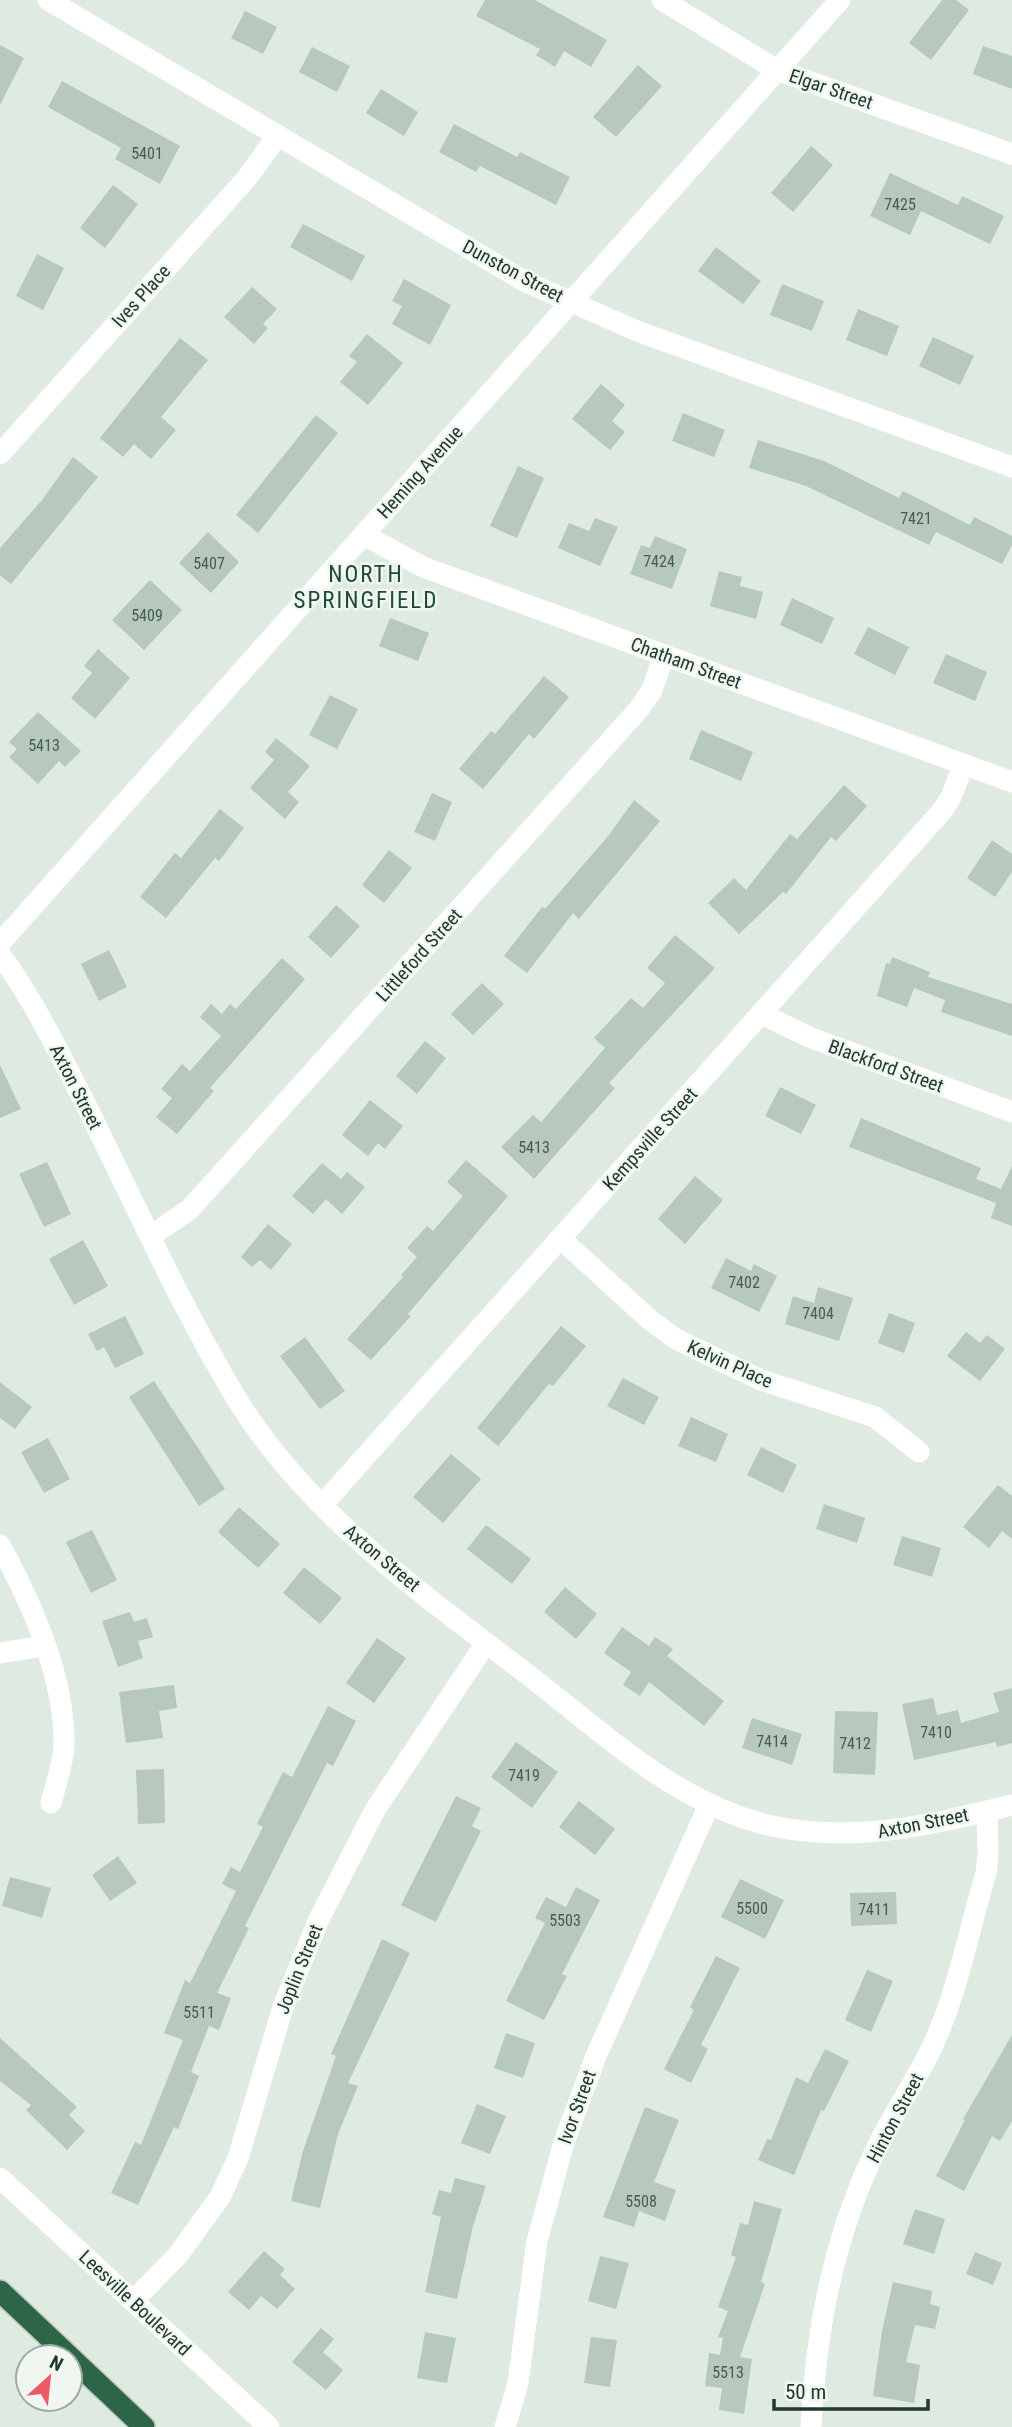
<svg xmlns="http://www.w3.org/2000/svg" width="1012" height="2427" viewBox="0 0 1012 2427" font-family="'Roboto Condensed',sans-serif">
  <rect width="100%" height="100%" fill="#dfeae1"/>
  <!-- building -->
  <path fill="#b7c8bc" d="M485 0H535L607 40 591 67 564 51 555 67 536 55 540 49 476 16Z
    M942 0H956L969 10 931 60 909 43Z
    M245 11 277 27 263 54 231 38Z
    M0 45 24 58 0 105Z
    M983 46 1012 56V89L973 74Z
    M312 47 350 66 337 92 299 72Z
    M638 65 662 86 616 137 593 117Z
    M62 81 180 146 160 184 115 159 121 148 48 107Z
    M381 89 418 112 404 136 366 113Z
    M454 124 517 157 520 152 570 177 556 205 480 166 476 172 439 152Z
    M811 146 833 165 793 212 771 193Z
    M890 173 958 205 962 196 1004 216 990 244 921 211 910 235 870 216Z
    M113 185 138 204 105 248 80 228Z
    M303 224 365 256 352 281 290 247Z
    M716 247 761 281 743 304 698 271Z
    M37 254 64 268 43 310 16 296Z
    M404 279 451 305 430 345 392 324 402 306 392 301Z
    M782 284 824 301 812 331 770 315Z
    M252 287 277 309 263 324 268 328 254 344 224 317Z
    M858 309 899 326 887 356 846 340Z
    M367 334 403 363 368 405 340 382 357 362 349 356Z
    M933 337 974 356 960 385 919 366Z
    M180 338 208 360 161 417 176 430 151 459 134 444 123 457 100 438Z
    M601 384 625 405 612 421 625 432 610 450 572 419Z
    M683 413 725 430 714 457 672 441Z
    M316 415 338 433 258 533 236 515Z
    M758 440 824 461 899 498 903 491 970 525 974 517 1012 536V545L1002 564 936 532 929 545 806 486 749 468Z
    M73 457 98 477 11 584 0 575V548L42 500Z
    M518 466 544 478 517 538 490 526Z
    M595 518 618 527 600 566 558 548 569 523 589 531Z
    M208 532 239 562 211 593 179 563Z
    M655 536 687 549 672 589 630 574 641 545 650 548Z
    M719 571 742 577 740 586 763 592 756 619 710 606Z
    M150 580 182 610 144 650 112 620Z
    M792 598 834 618 822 644 780 625Z
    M390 618 429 633 418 661 379 646Z
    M868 627 909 647 895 675 854 654Z
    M98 649 130 678 95 719 71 698 92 673 84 666Z
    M946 654 987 672 975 701 933 683Z
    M544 676 569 697 534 739 529 734 483 789 459 769 491 731 495 734Z
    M330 695 358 709 337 749 309 735Z
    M38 712 81 751 65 767 59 761 38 784 9 757 17 749 9 742Z
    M701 730 753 752 741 781 689 759Z
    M276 738 310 766 288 792 299 802 285 819 250 788 274 760 265 752Z
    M844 785 867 806 836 841 831 837 786 894 783 892 739 934 708 903 734 878 746 890 790 834 797 839Z
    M432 793 452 802 435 841 414 832Z
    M634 800 660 821 579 919 573 913 527 973 504 956 542 907 545 909 609 835Z
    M220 809 244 828 219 861 215 858 166 918 140 897 175 853 181 858Z
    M992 840 1012 854V872L995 897 967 878Z
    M389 850 412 868 384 903 362 885Z
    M336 905 360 926 331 958 308 937Z
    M675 935 715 968 609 1083 615 1088 534 1179 501 1147 533 1115 541 1122 605 1048 594 1038 631 998 643 1008 665 983 647 968Z
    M109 950 127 987 99 1001 81 964Z
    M892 957 930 972 928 977 1012 1004V1036L941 1012 945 1000 914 988 907 1007 877 996 886 963 890 964Z
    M282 958 305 979 210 1088 214 1091 177 1134 156 1117 172 1098 161 1089 182 1064 190 1071 221 1036 200 1017 211 1004 222 1014 230 1004 236 1009Z
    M482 983 504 1004 473 1035 451 1014Z
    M425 1041 446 1058 417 1094 396 1076Z
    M0 1065 21 1109 0 1118Z
    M780 1087 816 1105 801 1134 765 1116Z
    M370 1100 403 1126 385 1149 378 1143 368 1156 342 1135Z
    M861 1118 981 1168 976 1179 1001 1189 1012 1166V1226L991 1218 996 1203 849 1147Z
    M466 1160 508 1196 408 1314 411 1316 371 1360 347 1339 403 1277 401 1275 417 1257 407 1248 427 1226 433 1231 463 1196 447 1182Z
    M47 1162 71 1214 44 1227 19 1174Z
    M322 1163 341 1179 347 1172 365 1187 342 1214 326 1199 313 1214 292 1196Z
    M695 1176 723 1200 685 1244 658 1219Z
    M268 1224 292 1244 271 1270 260 1260 252 1267 241 1257Z
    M83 1240 108 1286 74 1305 49 1259Z
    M726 1258 751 1271 754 1264 777 1276 759 1312 711 1288Z
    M818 1287 853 1298 839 1341 785 1324 793 1296 814 1303Z
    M889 1313 915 1323 904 1353 878 1343Z
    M125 1316 144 1354 115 1368 104 1347 97 1351 88 1334Z
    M561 1326 586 1346 553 1386 549 1384 498 1446 477 1428Z
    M966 1332 980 1343 987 1335 1005 1349 980 1381 947 1356Z
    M305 1337 345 1391 320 1409 280 1356Z
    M623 1378 659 1397 644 1425 607 1406Z
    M154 1381 225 1489 199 1506 129 1397Z
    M0 1382 32 1407 15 1429 0 1418Z
    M691 1417 728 1434 716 1462 678 1446Z
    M48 1438 70 1479 44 1493 21 1452Z
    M761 1447 797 1465 783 1493 747 1475Z
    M451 1454 481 1479 443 1523 413 1497Z
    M998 1485 1012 1496V1539L1002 1531 989 1548 963 1527Z
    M824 1504 865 1518 857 1543 816 1529Z
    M239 1507 280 1544 258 1568 218 1532Z
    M486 1525 531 1559 512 1584 467 1549Z
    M92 1530 117 1580 91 1593 66 1542Z
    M902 1536 941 1548 932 1577 893 1565Z
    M304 1567 342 1598 320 1624 283 1593Z
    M565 1587 597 1614 576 1639 544 1612Z
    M130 1612 134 1622 147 1618 153 1637 138 1641 143 1658 118 1667 102 1621Z
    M622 1627 649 1646 655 1637 673 1649 667 1656 724 1701 704 1726 649 1682 640 1696 623 1685 631 1672 604 1653Z
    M377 1638 406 1658 374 1703 346 1683Z
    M174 1685 177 1708 159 1711 163 1738 126 1743 119 1692Z
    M1012 1688V1743L997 1747 996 1742 914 1760 902 1704 933 1698 937 1715 958 1710 961 1723 999 1712 993 1693Z
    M328 1706 356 1721 333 1766 327 1763 245 1926 249 1928 217 1993 231 1998 219 2030 209 2026 191 2072 199 2076 178 2129 174 2127 138 2205 111 2193 135 2142 141 2145 183 2040 164 2033 185 1980 190 1983 236 1891 222 1884 231 1867 240 1872 263 1827 257 1824 283 1772 292 1777Z
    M835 1711 878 1712 875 1775 833 1773Z
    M752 1718 802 1734 792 1765 742 1748Z
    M516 1742 558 1772 532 1808 491 1777Z
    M164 1769 165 1823 138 1824 136 1770Z
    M456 1796 481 1808 472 1826 481 1831 436 1922 401 1905Z
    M579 1801 615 1829 595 1855 559 1827Z
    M118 1856 137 1883 110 1901 92 1875Z
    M10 1877 51 1888 42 1918 2 1906Z
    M740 1879 784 1900 765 1939 721 1917Z
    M576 1887 600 1900 562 1974 567 1976 544 2020 506 2001 545 1923 535 1918 546 1897 566 1907Z
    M896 1892 897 1924 851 1926 850 1893Z
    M382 1939 410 1953 348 2083 358 2086 338 2134 320 2208 291 2201 302 2154 336 2056 331 2054Z
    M716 1956 740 1968 701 2045 708 2049 691 2083 664 2069 694 2010 690 2007Z
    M867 1970 893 1981 871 2032 845 2020Z
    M506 2033 535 2043 523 2078 494 2068Z
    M1012 2035V2121L1000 2141 992 2136 964 2191 936 2176 965 2120 963 2119Z
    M0 2038 77 2107 69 2115 85 2131 67 2150 26 2110 31 2105 0 2081Z
    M825 2049 849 2061 824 2111 821 2110 794 2175 758 2160 767 2139 771 2140 796 2077 808 2083Z
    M477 2104 506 2116 490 2154 461 2143Z
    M645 2107 679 2120 654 2182 676 2190 665 2221 639 2211 634 2227 603 2217Z
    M455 2178 486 2186 473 2226 457 2299 425 2292 441 2217 432 2214 439 2190 451 2193Z
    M754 2201 782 2209 761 2282 765 2284 740 2357 752 2359 744 2414 719 2410 722 2388 705 2386 709 2353 720 2355 723 2338 718 2337 728 2311 718 2307 736 2257 731 2255 740 2223 748 2225Z
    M915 2209 945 2219 934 2254 903 2244Z
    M264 2251 285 2269 280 2275 295 2289 277 2309 261 2296 249 2310 228 2292Z
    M975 2252 1002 2263 993 2285 966 2274Z
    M600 2256 629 2263 616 2309 588 2301Z
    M893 2282 932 2291 930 2304 940 2307 935 2329 915 2325 906 2362 920 2365 914 2403 873 2396 882 2331Z
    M321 2328 334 2339 323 2352 343 2370 326 2390 292 2362Z
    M425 2332 456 2338 447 2383 417 2378Z
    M591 2337 617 2340 610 2387 584 2383Z"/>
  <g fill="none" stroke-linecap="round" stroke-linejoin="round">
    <defs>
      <path id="highway" d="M0 2291 70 2357
        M70 2357 144 2427"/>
    </defs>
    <!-- highway casing -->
    <use href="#highway" stroke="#bcc4bf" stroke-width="24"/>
    <!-- minor -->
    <path stroke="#fff" stroke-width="21" d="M48 0 526 282 637 331 1012 467
      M662 0 777 70 1012 154
      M0 454 247 178 278 135
      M364 535 423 567 1012 782
      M0 943 840 0
      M0 954C35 1002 59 1053 86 1105 135 1204 181 1307 238 1401 310 1517 426 1596 532 1678 606 1735 681 1808 777 1827 858 1843 933 1824 1012 1805
      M762 1014 809 1037 1012 1112
      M151 1236 190 1209 639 709 652 690 664 655
      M561 1239 650 1320 676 1339 761 1380 875 1417 919 1452
      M322 1505 942 811 951 797 964 764
      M0 1545C32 1604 65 1677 64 1745 63 1765 56 1784 51 1803
      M0 1653 44 1646
      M0 2178 269 2427
      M133 2301 178 2255 220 2197 238 2158 283 2007 319 1919 375 1810 486 1643
      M505 2427 518 2383 537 2241 564 2142 596 2056 709 1805
      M811 2427C816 2326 835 2230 881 2139 899 2104 922 2072 937 2036 959 1985 970 1926 986 1873L988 1855 987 1811"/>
    <!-- highway -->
    <use href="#highway" stroke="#2d6547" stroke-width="21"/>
  </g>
  <g text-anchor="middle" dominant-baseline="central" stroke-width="5" stroke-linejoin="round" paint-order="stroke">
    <!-- number labels -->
    <g font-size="16" fill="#465d4e">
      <text x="147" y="153">5401</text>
      <text x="900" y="204">7425</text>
      <text x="916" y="518">7421</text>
      <text x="659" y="561">7424</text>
      <text x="209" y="563">5407</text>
      <text x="147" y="615">5409</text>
      <text x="44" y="745">5413</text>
      <text x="534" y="1147">5413</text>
      <text x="744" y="1282">7402</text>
      <text x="818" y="1313">7404</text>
      <text x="936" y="1732">7410</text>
      <text x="772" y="1741">7414</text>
      <text x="855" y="1743">7412</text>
      <text x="524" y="1775">7419</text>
      <text x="752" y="1908">5500</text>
      <text x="874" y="1909">7411</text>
      <text x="565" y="1920">5503</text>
      <text x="199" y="2012">5511</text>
      <text x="641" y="2201">5508</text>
      <text x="728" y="2372">5513</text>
    </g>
    <!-- street labels -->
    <g font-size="19" fill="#20392a" stroke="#eff7f0">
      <text transform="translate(831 89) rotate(19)">Elgar Street</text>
      <text transform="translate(513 271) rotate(28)">Dunston Street</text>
      <text transform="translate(141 296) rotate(-48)">Ives Place</text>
      <text transform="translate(420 472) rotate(-48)">Heming Avenue</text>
      <text transform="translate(686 663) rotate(20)">Chatham Street</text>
      <text transform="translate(419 955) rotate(-48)">Littleford Street</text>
      <text transform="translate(886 1066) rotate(20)">Blackford Street</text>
      <text transform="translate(76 1087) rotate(63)">Axton Street</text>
      <text transform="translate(650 1139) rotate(-48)">Kempsville Street</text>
      <text transform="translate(730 1364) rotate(24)">Kelvin Place</text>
      <text transform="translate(382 1558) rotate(40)">Axton Street</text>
      <text transform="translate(923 1823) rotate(-11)">Axton Street</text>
      <text transform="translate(299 1969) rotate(-68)">Joplin Street</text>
      <text transform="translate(577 2107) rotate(-70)">Ivor Street</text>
      <text transform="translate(895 2118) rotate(-62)">Hinton Street</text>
      <text transform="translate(135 2303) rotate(43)">Leesville Boulevard</text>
    </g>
    <!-- quarter labels -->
    <g font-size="23" letter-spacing="2" fill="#1d4b30" stroke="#eff7f0">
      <text x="366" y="574">NORTH<tspan x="366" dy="26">SPRINGFIELD</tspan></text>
    </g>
  </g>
  <!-- north arrow -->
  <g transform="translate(49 2378) rotate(27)"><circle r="33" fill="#eff7f0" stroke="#9caba1" stroke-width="2"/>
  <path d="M0-5L12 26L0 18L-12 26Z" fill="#ef5865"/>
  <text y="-10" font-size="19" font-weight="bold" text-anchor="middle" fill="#20392a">N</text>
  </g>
  <!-- scale -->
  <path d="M774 2399v10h154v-10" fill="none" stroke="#20392a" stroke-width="3.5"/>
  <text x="785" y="2399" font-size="21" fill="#20392a" stroke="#eff7f0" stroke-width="5" paint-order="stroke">50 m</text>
</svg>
